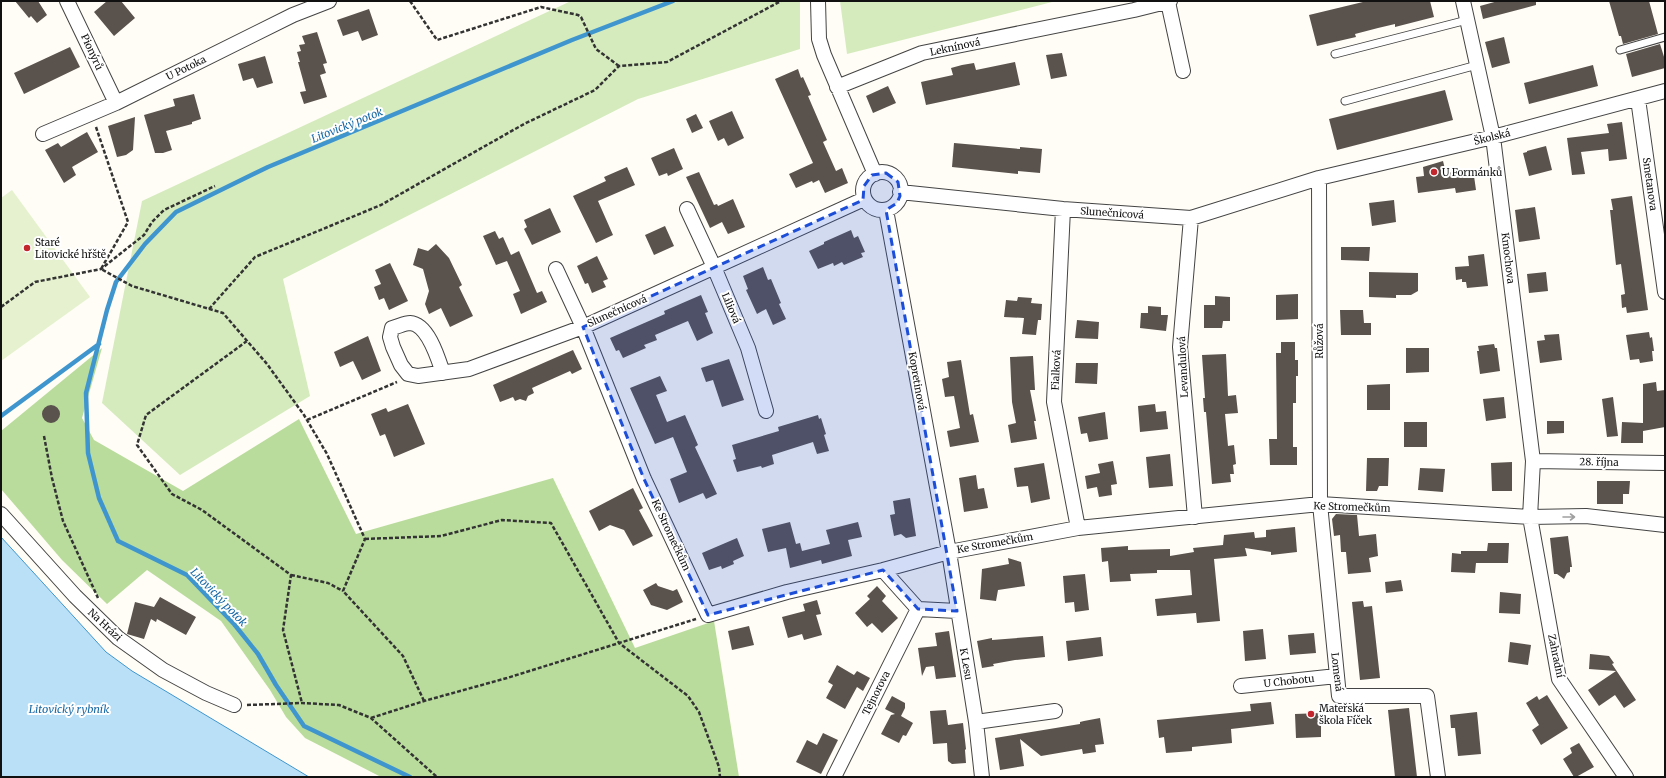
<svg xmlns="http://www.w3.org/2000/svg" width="1666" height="778" viewBox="0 0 1666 778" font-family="Merriweather,serif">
  <rect width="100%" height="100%" fill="#fffdf5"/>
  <!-- green -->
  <path fill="#d5ebbd" d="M571 1H800V49L638 99 283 279 310 396 180 475 102 403 142 201Z
    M840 1H1056L847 54Z"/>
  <!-- forest -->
  <path fill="#b9dc9c" d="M102 348 82 418 94 440 183 491 299 419 356 534 553 478 635 648 714 621 739 777H381L305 738 286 717 270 690 221 621 147 570 107 604 62 560 1 489V431Z"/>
  <!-- pitch -->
  <path fill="#e6f2cf" d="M12 190 90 297 1 361V198Z"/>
  <!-- water -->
  <path fill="#b9e0f7" stroke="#3f96cf" d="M1 537 106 652 132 671 309 777H1Z"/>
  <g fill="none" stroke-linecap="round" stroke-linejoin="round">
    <!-- stream -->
    <path stroke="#3f96cf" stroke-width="4.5" d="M1 416 99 344
      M410 777 304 726 276 685 258 654 234 624 187 575 118 541 99 498 88 453 86 393 107 310 116 282 145 244 176 212 268 167 572 40 673 1"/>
  </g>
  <!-- building -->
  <path fill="#5a524d" d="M15 1H38L47 15 37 23 31 16 29 18Z
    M107 1H121L135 18 114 36 94 12Z
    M1367 1H1430L1434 17 1395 27V24L1378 28 1355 34 1356 37 1317 46 1309 15Z
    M1498 1H1536V5L1483 19 1480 6Z
    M1609 1H1649L1658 34 1623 44 1621 36H1619Z
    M369 9 378 35 362 41 358 31 343 36 337 20Z
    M317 32 327 63 323 64 326 73 320 75 327 97 304 104 300 92 306 91 298 62H300L297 52 301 51 299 45 305 44 302 36Z
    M1504 37 1510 63 1492 68 1485 42Z
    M1660 44 1665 60V68L1632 77 1626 54Z
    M70 47 80 67 24 94 14 73Z
    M1062 53 1067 76 1051 79 1046 55Z
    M265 56 273 83 257 88 253 78 243 81 238 64Z
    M1015 62 1020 85 926 105 921 82 953 75 951 68 962 65 974 63 976 70Z
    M1593 65 1598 86 1529 104 1524 83Z
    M798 69 801 78 803 77 811 95 808 96 827 140 823 142 836 171 842 168 848 183 825 193 819 180 813 183 812 181 796 188 789 174 813 163 775 79Z
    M888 86 896 103 873 113 866 96Z
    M1445 90 1453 120 1337 150 1329 119Z
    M194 94 201 119 192 122V124L166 131 172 150 163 153H155L144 115 175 106 173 99Z
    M732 111 744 138 728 146 724 138 718 141 709 121Z
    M696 114 703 128 692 133 686 119Z
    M135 117 133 150 126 155 117 157 108 126Z
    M1622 122 1627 159 1609 161 1608 149 1581 152 1585 174 1572 175 1567 138 1609 133 1607 124Z
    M87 132 98 152 72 167 76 175 64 183 45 150 58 143 61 147Z
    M954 143 1020 149V147L1042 149 1040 173 1018 171V174L952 167Z
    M1546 146 1552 170 1529 176 1523 153 1527 152V151Z
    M674 148 683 169 668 176 667 173 659 176 651 158Z
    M1443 161 1446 173 1473 169 1476 190 1456 193 1455 188 1418 193 1416 177 1424 176 1423 167Z
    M627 167 635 185 598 201 613 235 596 243 573 196 606 181 604 177Z
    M699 172 714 205 717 204 718 206 733 199 745 227 728 234 722 222 710 228 686 177Z
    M1632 196 1648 310 1627 313 1626 307 1622 308 1621 295 1625 294 1621 264 1616 265 1610 210H1613L1611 199Z
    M1394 200 1396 222 1372 226 1369 203Z
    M1535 207 1540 239 1519 242 1515 210Z
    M550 208 561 232 532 245 524 229 527 227 524 220Z
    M665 226 674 246 654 255 645 235Z
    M851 230 854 238 858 236 865 252 861 253 863 257 844 265 842 262 834 266 833 263 818 269 809 251 824 244V242Z
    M495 231 499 239 503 237 511 255 519 251 537 293 542 291 547 302 521 314 513 294 520 291 507 261 496 265 483 236Z
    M436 244 449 258 462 285 459 287 473 316 450 327 441 308 429 314 425 304 429 291 423 269 413 265 418 248 428 251Z
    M1341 247H1370L1369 261 1341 260Z
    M1484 254 1488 286 1467 288 1466 282H1462V279L1456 280 1455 267 1469 266 1468 256Z
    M597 256 608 279 603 281 606 287 592 293 588 283 585 284 577 266Z
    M390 263 408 301 389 310 384 298 379 300 374 287 381 284 375 270Z
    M763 267 768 280 771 279 781 303 779 304 786 319 773 325 766 309 757 314 746 290 748 289 743 276Z
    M1369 272 1418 273V291L1411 295H1396V298L1369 297Z
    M1546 272 1548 291 1529 293 1527 274Z
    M1298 294V319L1276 320V295Z
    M701 295 708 312 705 313 713 333 697 341 688 321 655 335 657 340 644 345 646 348 623 358 619 350 616 351 610 338 665 314 664 311Z
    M1215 296 1230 297V321H1223L1222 328H1204V305H1215Z
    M1018 297 1032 298 1031 303 1042 304 1041 320H1038L1036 335 1022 334 1024 318 1004 317 1006 300 1017 301Z
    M1148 306 1161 307V315H1168L1166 331 1140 328 1141 313H1148Z
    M1340 310H1363L1364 323H1371V335H1341Z
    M1077 320 1099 322 1098 339 1075 338Z
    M1649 332 1650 338 1652 337 1654 351H1652L1653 361 1640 363 1639 359 1630 360 1626 335Z
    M1559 334 1562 360 1540 363 1537 341 1545 340 1544 335Z
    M368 336 381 371 362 380 353 361 340 367 334 352Z
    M1281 342H1295V360H1298V376H1296V403H1293V447H1297V465H1270L1269 439H1277L1276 353H1281Z
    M1494 344 1495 348H1497L1500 371 1480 374 1477 351H1479L1478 346Z
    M1406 348H1429V372L1406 373Z
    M573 350 582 369 572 374 570 371 532 388 534 393 528 396 526 401 520 399 515 401 513 397 500 402 493 385Z
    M1226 354 1228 396 1236 395 1238 413 1225 414 1228 446 1234 445 1236 464 1233 465 1234 474H1230L1231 482 1212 484 1206 412H1204L1203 398H1205L1202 355Z
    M1033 356 1035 390H1030L1036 421H1034L1037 439 1011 443 1008 425 1016 423 1012 402 1010 357Z
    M729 359 744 400 722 407 713 380 706 382 701 368Z
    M961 360 970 415 973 414 979 442 950 447 947 431 960 428 954 396 945 397 942 379 949 377 947 362Z
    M1076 363H1098L1097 384 1075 383Z
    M660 376 667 391 656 395 667 422 685 415 698 445 695 447 717 494 706 499 703 493 679 503 670 479 687 472 673 437 655 444 630 388Z
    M1656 382 1657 391 1665 390V427L1643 431V443H1621L1622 422 1643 423V384Z
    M1390 384V410H1367V385Z
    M1504 397 1506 418 1486 421 1483 399Z
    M1613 397 1618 436 1607 437 1602 399Z
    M408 404 425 444 394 457 385 434 380 436 371 414 386 408 388 412Z
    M1155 404 1156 412 1166 411 1168 429 1140 432 1138 406Z
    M42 414a9 9 0 1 1 18 0a9 9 0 1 1-18 0Z
    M1105 412 1108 439 1089 442 1087 433 1081 434 1078 417Z
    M818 415 819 419 821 418 826 434 824 435 829 451 817 454 813 442 772 455 774 464 762 468 761 466 737 472 733 460 736 459 732 445 779 431 778 427Z
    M1547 421H1564V433L1547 434Z
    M1404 422H1427V447H1404Z
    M1170 454 1173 486 1149 488 1146 457Z
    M1367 458H1389L1388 486H1379L1377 491H1366Z
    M1113 461 1117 484 1111 485 1112 495 1099 497 1097 487 1087 489 1085 476 1100 473 1098 464Z
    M1512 462V491H1492L1491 463Z
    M1044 463 1050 499 1031 503 1028 486 1017 487 1014 468Z
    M1420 468 1445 469 1443 492 1418 490Z
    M976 475 978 489 984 488 988 508 964 512 959 478Z
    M1597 481H1630L1629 494H1623V504H1597Z
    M633 488 643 508 639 510 653 536 633 546 624 530 610 525 599 531 589 511Z
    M910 498 916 536 906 538 901 534 894 536 890 515 895 514 893 501Z
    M1336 514 1357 515 1359 536 1376 534 1378 556 1369 558 1371 572 1348 574 1346 552H1341L1340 535 1334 536 1332 519Z
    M790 522 796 544 800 543 802 551 830 544 826 530 858 522 862 537 848 540 852 556 822 564 821 560 790 568 786 548 768 552 762 529Z
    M1295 527 1297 552 1271 555V552L1245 548 1247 556 1214 559 1220 621 1197 623 1196 613 1157 616 1155 599 1192 595 1190 570H1157V573L1130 574 1131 581 1110 582 1108 561 1102 562 1101 548 1128 546V550L1170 549V556L1194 552 1193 548 1223 545 1224 535 1254 532 1255 538 1266 537V530Z
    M1568 536 1572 567H1570V572L1567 573 1564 579 1557 574H1554L1550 538Z
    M737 538 744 556 733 561 734 564 722 569 721 566 709 570 702 553Z
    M1488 543H1509L1508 563H1476L1475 573 1451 572 1452 553 1461 554V551H1487Z
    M1008 558 1021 562 1025 586 998 590 996 601 980 599 982 569 1009 564Z
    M1085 574 1089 610 1075 612 1074 602 1065 603 1063 576Z
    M1401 580 1403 591 1386 593 1385 582Z
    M656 583 658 586 673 591 677 589 683 602 667 610 651 605 643 590Z
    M877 586 886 596 882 601 898 618 882 633 872 623 867 627 855 613 870 599 867 596Z
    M1500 592 1521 594 1520 614 1499 613Z
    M160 597 196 617 186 635 157 619 156 622 151 619 144 639 127 634 135 602 154 607Z
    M817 600 821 614 816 615 822 635 804 640 802 634 788 638 782 617 805 611 803 604Z
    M1363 601 1364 607 1372 606 1380 678 1360 680 1352 602Z
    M749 626 754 645 732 650 728 631Z
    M1263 629 1266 659 1245 661 1243 631Z
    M949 631 956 677 936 679 934 666 926 667 922 676 918 648 937 646 935 633Z
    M1314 633 1316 653 1290 655 1288 635Z
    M1043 636 1045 657 1015 660 993 664 994 666 982 668 977 641 992 638V640Z
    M1101 637 1103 656 1068 661 1066 641Z
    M1510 642 1531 645 1528 665 1508 662Z
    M1590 654 1609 656 1614 663 1612 664 1636 700 1624 708 1615 695 1599 706 1588 690 1616 671 1589 669Z
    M837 665 854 675 857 671 870 678 863 691 857 687 845 709 826 698 833 685 828 682Z
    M1547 695 1568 728 1541 745 1532 730 1539 725 1526 703 1537 696 1539 700Z
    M892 696 905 703V708L901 716 913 723 906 736 903 735 899 743 881 734 891 715 895 714 885 709Z
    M1271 702 1274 724 1231 729 1232 743 1192 747V751L1166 753 1164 737 1159 738 1157 720 1251 711 1250 704Z
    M1409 708 1417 777H1395L1388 710Z
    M946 710 948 725 963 723 966 749 965 750 966 763 952 764 948 761 947 743 933 744 930 711Z
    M1477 712 1481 754 1458 756 1455 728H1451L1450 715Z
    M1321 713V737L1296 738 1295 714Z
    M1100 718 1104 744 1095 745 1096 752 1083 754 1082 749 1041 756 1020 739 1024 766 1000 770 995 738 1080 724V722L1084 721Z
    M823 733 838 740 821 774 796 762 807 740 817 745Z
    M1579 743 1594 767 1576 777H1574L1563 759 1572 753 1570 748Z"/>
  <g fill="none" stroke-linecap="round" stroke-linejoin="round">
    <defs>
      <path id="service" d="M1620 50 1665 37
        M1335 54 1467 20
        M1345 101 1477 65"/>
      <path id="minor" d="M67 1 116 103
        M818 1 819 39 824 55 875 174
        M1463 1 1493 137 1533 461 1530 517 1559 679 1626 777
        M1168 2 1183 71
        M837 87 922 53 1134 10 1170 1
        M1638 99 1665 292
        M43 134 116 103 293 15 329 1
        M863 191a19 19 0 1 1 38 0a19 19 0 1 1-38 0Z
        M1319 178 1320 504 1339 696H1427L1438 777
        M900 192 1063 209 1191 218 1319 178 1493 137 1665 91
        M687 209 714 267 748 348 766 411
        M1063 209 1054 402 1078 528
        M886 210 949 552 976 722 982 777
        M1191 218 1180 347 1195 517
        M556 269 583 327 644 479 708 615 787 592 883 570 949 552 1078 528 1320 504 1530 517 1586 516 1665 525
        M443 373C438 358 428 324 410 323 405 323 397 327 392 328L390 337 393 347 401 365 408 374 418 376 469 369 583 327 864 199
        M1533 461 1665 463
        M1 514 75 596 118 638 163 670 206 693 234 705
        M883 570 918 609 957 611
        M1241 686 1337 676
        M976 722 1055 711
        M834 777 918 609"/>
    </defs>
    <!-- service casing -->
    <use href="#service" stroke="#444" stroke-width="9"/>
    <!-- minor casing -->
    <use href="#minor" stroke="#444" stroke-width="16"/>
    <!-- path -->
    <path stroke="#333" stroke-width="2.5" stroke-dasharray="4 2" stroke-linecap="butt" d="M410 1 437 40 541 7 578 15 581 17 596 49 619 66
      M96 127 128 222 101 269 132 286 223 313 267 364 304 415 327 454 365 539 343 591 403 656 424 701
      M1 307 35 282 101 269 144 235 152 222 164 210 215 186
      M209 309 255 257 381 205 524 124 595 90 619 66 667 62 781 1
      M247 341 146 415 137 445 172 494 202 510 291 575 283 630 302 703
      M307 420 397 382
      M44 436 52 478 63 521 98 598
      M365 539 441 536 502 520 551 523 619 643 688 696 699 712 719 767 720 777
      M291 575 328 583 343 591
      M247 705 302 703 339 705 371 718 437 777
      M371 718 424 701 507 678 696 619"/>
    <!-- service -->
    <use href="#service" stroke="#fff" stroke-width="7"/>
    <!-- minor -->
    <use href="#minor" stroke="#fff" stroke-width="14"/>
  </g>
  <!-- one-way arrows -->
  <defs><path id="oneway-shaft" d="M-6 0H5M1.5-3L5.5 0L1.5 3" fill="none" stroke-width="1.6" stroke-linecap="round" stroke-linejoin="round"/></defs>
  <use stroke="#a0a0a0" href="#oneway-shaft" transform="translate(1569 517)"/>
  <!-- marked area -->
  <path fill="#1d4ed8" fill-opacity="0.2" stroke="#1d4ed8" stroke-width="3" stroke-dasharray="8 5" stroke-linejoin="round" d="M886 173 898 182 900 196 897 203 886 210 957 611 918 609 883 570 708 615 644 479 583 327 863 200 864 186 872 175Z"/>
  <!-- markers -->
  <g fill="#c4262e" stroke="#fff" stroke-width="1.5">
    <circle cx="1434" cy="172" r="4"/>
    <circle cx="27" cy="248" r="4"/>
    <circle cx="1311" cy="714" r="4"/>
  </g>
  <g text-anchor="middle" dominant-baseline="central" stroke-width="4" stroke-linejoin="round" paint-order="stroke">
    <!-- street labels -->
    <g font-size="10" fill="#111" stroke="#fff">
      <text transform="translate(955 47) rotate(-12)">Leknínová</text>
      <text transform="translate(92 52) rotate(65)">Pionýrů</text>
      <text transform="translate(186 68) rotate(-26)">U Potoka</text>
      <text transform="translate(1492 137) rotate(-14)">Školská</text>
      <text transform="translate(1650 184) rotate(82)">Smetanova</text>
      <text transform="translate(1112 213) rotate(4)">Slunečnicová</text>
      <text transform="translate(1508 258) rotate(83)">Kmochova</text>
      <text transform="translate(731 308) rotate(67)">Liliová</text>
      <text transform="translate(617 311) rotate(-24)">Slunečnicová</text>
      <text transform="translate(1319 341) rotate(-90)">Růžová</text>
      <text transform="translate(1183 367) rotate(-93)">Levandulová</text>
      <text transform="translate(1056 370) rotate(-87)">Fialková</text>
      <text transform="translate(917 381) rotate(80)">Kopretinová</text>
      <text transform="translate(1599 462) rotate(1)">28. října</text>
      <text transform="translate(1352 507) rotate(2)">Ke Stromečkům</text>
      <text transform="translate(671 535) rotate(65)">Ke Stromečkům</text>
      <text transform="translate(995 543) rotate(-10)">Ke Stromečkům</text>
      <text transform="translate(105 625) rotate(43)">Na Hrázi</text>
      <text transform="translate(1556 656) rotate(78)">Zahradní</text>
      <text transform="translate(966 664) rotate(80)">K Lesu</text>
      <text transform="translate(1337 672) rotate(83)">Lomená</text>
      <text transform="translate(1289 681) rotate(-6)">U Chobotu</text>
      <text transform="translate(876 693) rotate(-63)">Tejnorova</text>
    </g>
    <!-- poi labels -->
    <g font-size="10" fill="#111" stroke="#fff" text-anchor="start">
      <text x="1442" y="172">U Formánků</text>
      <text x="35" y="242">Staré<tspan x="35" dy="12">Litovické hřště</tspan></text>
      <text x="1319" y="708">Mateřská<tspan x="1319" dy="12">škola Fíček</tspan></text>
    </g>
    <!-- water labels -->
    <g font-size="11" font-style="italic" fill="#1768a6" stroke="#fff">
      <text transform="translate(347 125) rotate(-22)">Litovický potok</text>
      <text transform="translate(219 597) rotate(46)">Litovický potok</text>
      <text x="69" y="709">Litovický rybník</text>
    </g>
  </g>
  <!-- border -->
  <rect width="1666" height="778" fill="none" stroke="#111111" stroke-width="4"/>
</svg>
